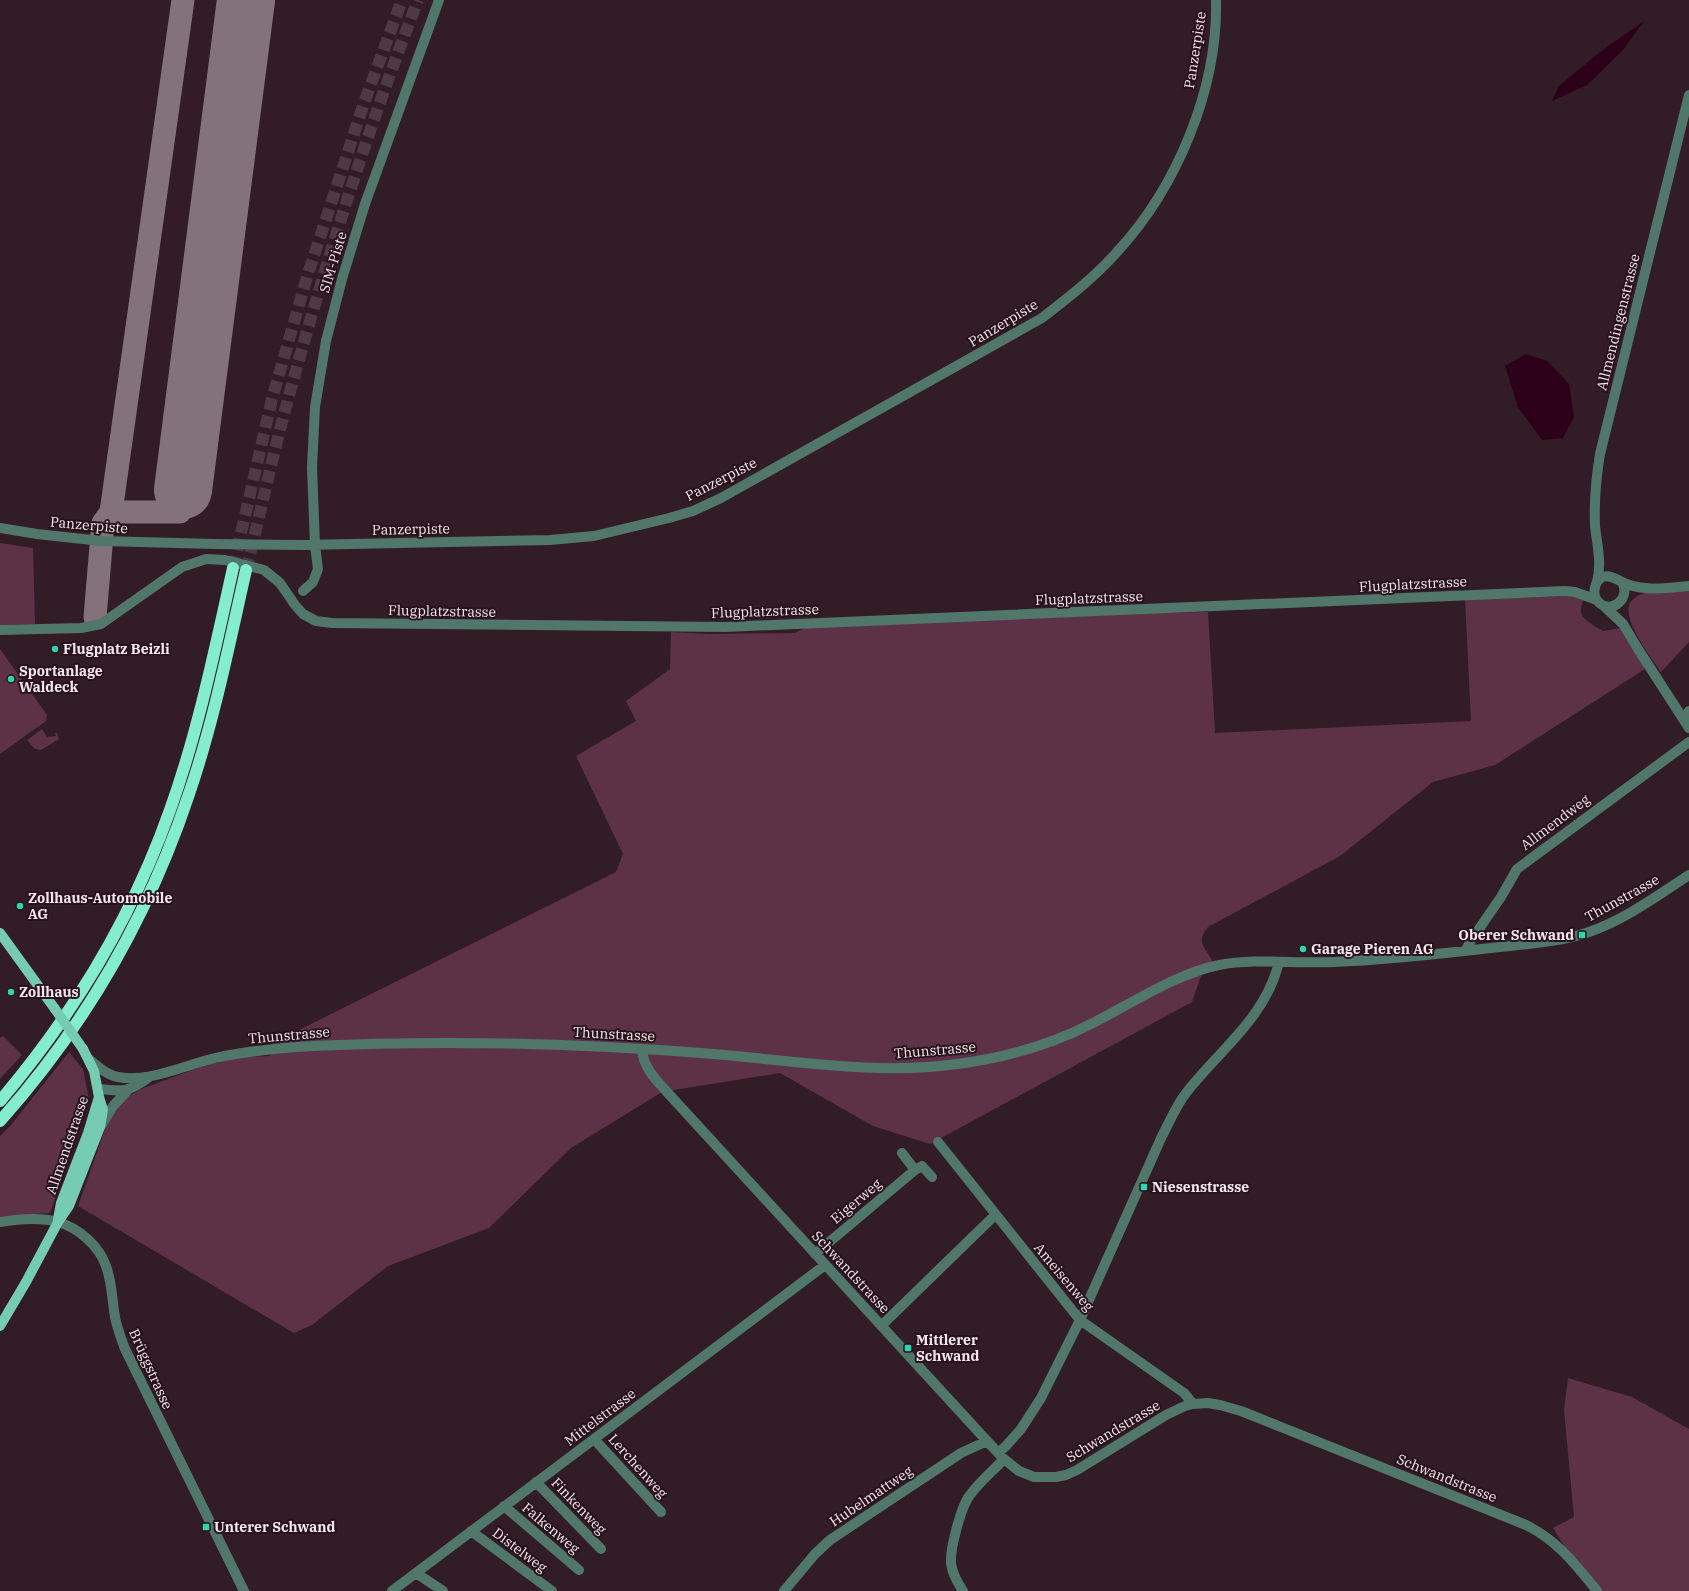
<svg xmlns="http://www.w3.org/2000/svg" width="1689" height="1591" viewBox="0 0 1689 1591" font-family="'IBM Plex Serif',serif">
  <rect width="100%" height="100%" fill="#321c26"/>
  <!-- green -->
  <path fill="#5d3247" d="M0 543 33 548 35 624 0 625Z
    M1689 591V642L1661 672C1652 659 1621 618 1630 603 1633 598 1640 594 1645 593 1659 590 1675 592 1689 591Z
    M1578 596 1583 600C1583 604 1581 605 1581 609 1579 619 1597 627 1603 631L1620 628 1645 669 1495 765 1433 782 1340 856 1208 927C1195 944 1205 946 1213 962L1204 967 1192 1002 930 1144 873 1126 780 1073 662 1092 571 1148 489 1228 388 1266 312 1325 294 1333 78 1206 110 1115 124 1099 141 1089 206 1065 241 1057 270 1056 271 1044 616 872 623 854 576 756 636 721 626 701 670 669 671 632 709 634 795 633 826 618 1208 612 1215 733 1471 721 1465 599Z
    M0 649 47 715 46 721 0 754Z
    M42 729 47 737 56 736 55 733H57L59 739 41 750 35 749 27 740Z
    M3 1036 22 1055 0 1079V1038Z
    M69 1052 83 1069 89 1099 50 1213 0 1217V1136L11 1125Z
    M1568 1378 1632 1397 1689 1429V1591H1597L1575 1563 1553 1528 1574 1517 1564 1410Z"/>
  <!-- water -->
  <path fill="#2c0018" d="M1644 21 1623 50 1587 85 1552 101 1559 86 1600 52Z
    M1526 354 1547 361 1569 384 1574 417 1563 438 1542 440 1518 407 1505 366Z"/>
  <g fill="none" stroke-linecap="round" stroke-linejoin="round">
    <!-- taxiway -->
    <path stroke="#84727a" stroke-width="23" d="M111 512H180L183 490
      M95 617 103 523 111 512 183 0"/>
    <!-- runway -->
    <path stroke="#84727a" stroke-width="58" d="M183 490 246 0"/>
    <!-- highway-tunnel -->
    <path stroke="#4f3a44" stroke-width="12" stroke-dasharray="12 6" stroke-linecap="butt" d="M233 568 272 399 307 277 364 103 402 0
      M246 570C260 515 272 458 287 403 324 267 367 131 418 0"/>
    <!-- minor -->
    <path stroke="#50776a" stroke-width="10" d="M0 528 37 534 101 541 215 544 303 545 550 540 594 536 669 518 693 511 721 498 1042 318C1069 297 1095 277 1117 252 1177 187 1218 89 1216 0
      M1597 582C1602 562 1597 545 1595 526 1594 501 1596 478 1600 454L1689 95
      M1622 582C1632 600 1608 617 1596 599 1594 595 1594 589 1596 584 1602 571 1613 577 1622 582 1628 585 1639 588 1646 588 1659 590 1675 587 1689 586
      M303 591 313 582 318 569 315 545 312 467 315 407 326 341 342 279 365 204 439 0
      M1604 606 1623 624 1638 649 1689 728
      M0 630 81 628 101 624 182 567 206 559 225 560 264 570 280 583 295 605 303 614 316 621 332 623 725 627 1565 591 1575 592 1597 600
      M1683 719 1689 711
      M1466 950 1470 942 1501 897 1517 869 1689 742
      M642 1049C643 1067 655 1079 667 1092L987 1441 1004 1459 1019 1471 1034 1477H1056L1066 1475 1077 1470 1166 1415 1185 1406 1193 1404 1208 1403 1220 1405 1241 1411 1526 1525C1558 1541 1575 1564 1597 1591
      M90 1060C98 1067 107 1075 118 1077 148 1083 185 1065 215 1058 247 1051 280 1048 313 1046 442 1040 572 1043 701 1053 785 1059 874 1076 957 1064 1003 1058 1050 1045 1091 1024 1131 1004 1175 974 1219 965 1256 958 1296 964 1334 962 1387 960 1439 954 1491 948 1523 944 1558 943 1589 932 1624 920 1657 896 1689 875
      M99 1089C125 1092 129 1092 151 1076
      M101 1126 113 1106 127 1091
      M938 1142 1080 1320 1184 1393 1193 1404
      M902 1153 915 1170
      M0 1222C18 1219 40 1217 58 1222 79 1228 99 1246 106 1266 112 1282 112 1300 115 1317 117 1328 121 1338 125 1349L244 1591
      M815 1254 915 1170 922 1166 932 1177
      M882 1325 991 1219
      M594 1439 661 1512
      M998 1453 1006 1446 1021 1429 1041 1398 1080 1320 1162 1136C1170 1121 1176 1106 1186 1093 1220 1049 1265 1019 1279 962
      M536 1482 601 1549
      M504 1506 579 1570
      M471 1531 552 1591
      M416 1573 443 1591
      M392 1591 825 1265
      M784 1591 815 1554 830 1540 961 1453 987 1441
      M963 1591C957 1582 952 1573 951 1563 950 1549 961 1506 970 1495 979 1482 993 1471 1004 1459"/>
    <!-- major -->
    <path stroke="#76ccb0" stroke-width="10" d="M0 933 55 1009
      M58 1219 61 1203 88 1133 99 1097 94 1071 83 1049
      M0 1326 26 1282 58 1222 69 1206 100 1127 103 1110 99 1097"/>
    <!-- highway -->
    <path stroke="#84edcc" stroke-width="12" d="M0 1101C73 1015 132 918 170 810 198 732 215 649 233 568
      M0 1121C85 1026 149 914 189 794 214 721 229 645 246 570"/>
    <!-- major-bridge -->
    <path stroke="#76ccb0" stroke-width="10" d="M55 1009 83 1049"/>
  </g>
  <!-- markers -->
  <g fill="#2cd5ab" stroke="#28131d" stroke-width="1.5">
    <circle cx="55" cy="649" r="4"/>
    <circle cx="11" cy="679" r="4"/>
    <circle cx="20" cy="906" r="4"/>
    <rect x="1578" y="931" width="8" height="8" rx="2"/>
    <circle cx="1303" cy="949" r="4"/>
    <circle cx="11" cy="992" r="4"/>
    <rect x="1140" y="1183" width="8" height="8" rx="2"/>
    <rect x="904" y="1344" width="8" height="8" rx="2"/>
    <rect x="202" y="1523" width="8" height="8" rx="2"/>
  </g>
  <g text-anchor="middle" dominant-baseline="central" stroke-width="4" stroke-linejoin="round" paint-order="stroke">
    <!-- street labels -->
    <g font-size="14" fill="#f6e7ed" stroke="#28131d">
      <text transform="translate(1195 50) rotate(-81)">Panzerpiste</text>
      <text transform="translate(333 262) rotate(-73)">SIM-Piste</text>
      <text transform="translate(1618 322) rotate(-76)">Allmendingenstrasse</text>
      <text transform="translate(1003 323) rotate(-31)">Panzerpiste</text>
      <text transform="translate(721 479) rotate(-27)">Panzerpiste</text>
      <text transform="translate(89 525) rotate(5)">Panzerpiste</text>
      <text transform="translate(411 529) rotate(-1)">Panzerpiste</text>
      <text transform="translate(1413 584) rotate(-3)">Flugplatzstrasse</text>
      <text transform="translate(1089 598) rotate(-2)">Flugplatzstrasse</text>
      <text transform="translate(442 611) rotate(1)">Flugplatzstrasse</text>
      <text transform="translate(765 611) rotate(-2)">Flugplatzstrasse</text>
      <text transform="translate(1555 822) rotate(-37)">Allmendweg</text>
      <text transform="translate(1622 898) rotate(-29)">Thunstrasse</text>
      <text transform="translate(614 1034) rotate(3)">Thunstrasse</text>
      <text transform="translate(289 1035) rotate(-5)">Thunstrasse</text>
      <text transform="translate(935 1050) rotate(-5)">Thunstrasse</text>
      <text transform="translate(67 1145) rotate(-71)">Allmendstrasse</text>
      <text transform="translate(856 1201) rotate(-40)">Eigerweg</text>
      <text transform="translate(851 1272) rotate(47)">Schwandstrasse</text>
      <text transform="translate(1064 1277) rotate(50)">Ameisenweg</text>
      <text transform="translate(151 1369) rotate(66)">Brüggstrasse</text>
      <text transform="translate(600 1417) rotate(-37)">Mittelstrasse</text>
      <text transform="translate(1113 1431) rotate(-31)">Schwandstrasse</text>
      <text transform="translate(638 1466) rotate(48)">Lerchenweg</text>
      <text transform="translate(1447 1478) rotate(22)">Schwandstrasse</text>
      <text transform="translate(871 1496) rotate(-34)">Hubelmattweg</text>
      <text transform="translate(579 1506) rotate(46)">Finkenweg</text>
      <text transform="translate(551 1528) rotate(40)">Falkenweg</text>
      <text transform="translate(520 1550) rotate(37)">Distelweg</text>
    </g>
    <!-- poi labels -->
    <g font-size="14" font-weight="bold" fill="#f6e7ed" stroke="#28131d" text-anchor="start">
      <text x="63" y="649">Flugplatz Beizli</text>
      <text x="19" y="671">Sportanlage<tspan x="19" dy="16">Waldeck</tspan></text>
      <text x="28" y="898">Zollhaus-Automobile<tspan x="28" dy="16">AG</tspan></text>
      <text x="1574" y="935" text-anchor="end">Oberer Schwand</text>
      <text x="1311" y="949">Garage Pieren AG</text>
      <text x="19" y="992">Zollhaus</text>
      <text x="1152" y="1187">Niesenstrasse</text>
      <text x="916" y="1340">Mittlerer<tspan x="916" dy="16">Schwand</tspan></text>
      <text x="214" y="1527">Unterer Schwand</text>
    </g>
  </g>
</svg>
